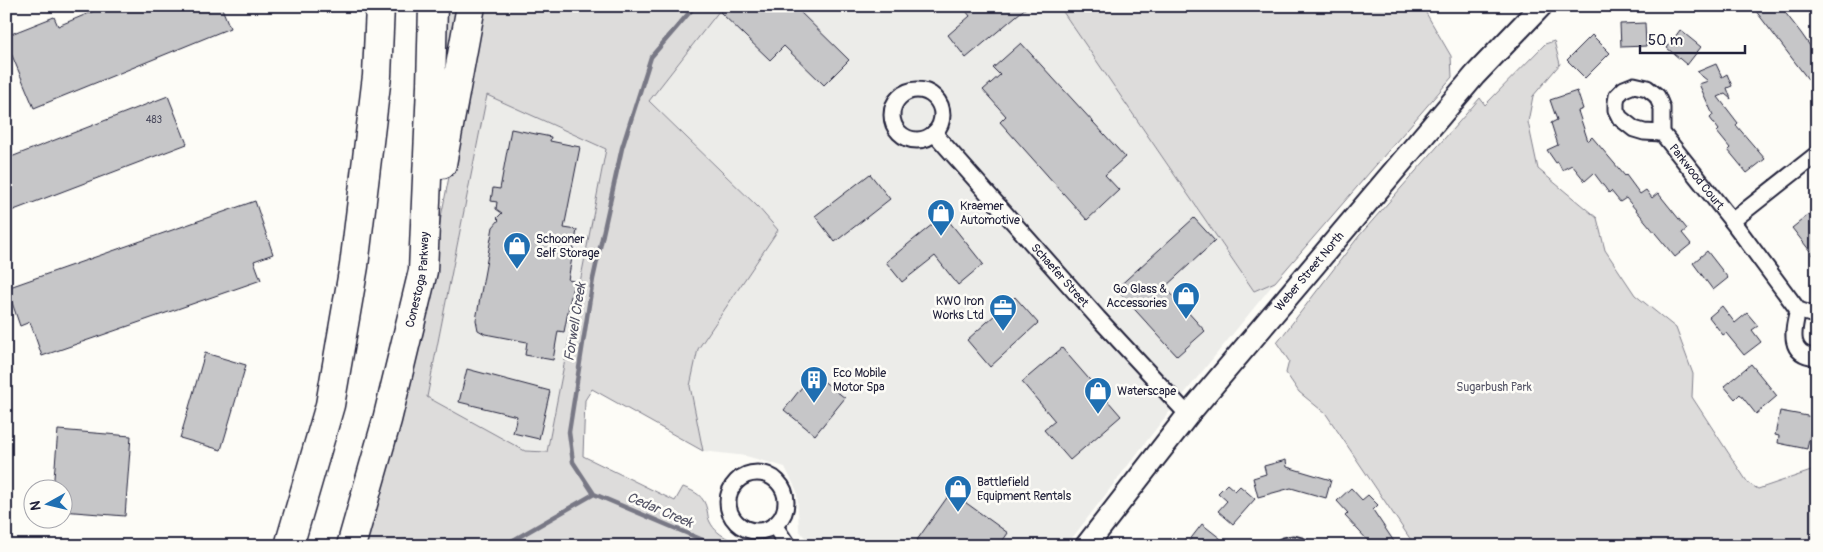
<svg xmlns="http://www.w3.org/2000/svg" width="1823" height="552" viewBox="0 0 1823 552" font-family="Pangolin,sans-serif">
  <rect width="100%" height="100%" fill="#fdfcf7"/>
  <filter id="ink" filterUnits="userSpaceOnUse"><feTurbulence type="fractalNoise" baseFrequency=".02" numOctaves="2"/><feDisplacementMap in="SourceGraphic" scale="10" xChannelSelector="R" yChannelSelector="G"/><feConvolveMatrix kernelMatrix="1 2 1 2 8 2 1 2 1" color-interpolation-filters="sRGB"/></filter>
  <g filter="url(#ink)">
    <!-- built -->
    <path fill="#ecece9" d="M723 6H1059L1254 291 1275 282 1162 421 1066 546H803L807 540 799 530 797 491 785 467 746 456 703 451 690 386 698 349 778 230 758 207 649 101Z
      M487 95 606 149 547 452 525 451 427 397Z"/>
    <!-- green -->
    <path fill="#dddcdb" stroke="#807f8b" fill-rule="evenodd" d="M445 6H464L452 71 444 70Z
      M483 6H723L649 101 758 207 778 230 698 349 690 386 703 451 592 389 585 400 583 456 675 501 683 487C696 492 704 496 707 510 708 514 708 519 710 522 718 538 737 543 754 546H365L407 388ZM487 95 606 149 547 452 525 451 427 397Z
      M1059 6H1422L1451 56 1452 77 1275 282 1254 291Z
      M1554 41 1560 64 1533 96 1528 122 1538 169 1597 218 1605 250 1635 295 1676 328 1693 374 1692 397 1748 483 1758 489 1817 469V546H1415L1326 414 1299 392 1286 373 1289 361 1277 343 1359 236 1480 98 1485 105 1545 44Z"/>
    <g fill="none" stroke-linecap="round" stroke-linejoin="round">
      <!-- stream -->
      <path stroke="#787885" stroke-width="4.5" d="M594 494 573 462 569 432 593 279 622 148 651 57 695 6
        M594 494 717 546
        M503 546 594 494"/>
    </g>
    <!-- building -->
    <path fill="#c6c6c8" stroke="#22223b" d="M106 6H221L230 28 34 108 6 41V36L54 17 58 26Z
      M725 6H794L849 60 824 85 784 46 770 60 720 12Z
      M962 6H1028L966 58 948 35 970 16Z
      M1752 6H1780L1801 33 1817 56V91Z
      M1645 23 1646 46 1621 47 1620 24Z
      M1680 30 1701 47 1687 65 1667 48Z
      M1592 35 1610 53 1585 78 1567 60Z
      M1021 43 1125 157 1105 175 1119 190 1087 220 1000 122 1006 116 983 90 1000 75 993 68Z
      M1716 64 1722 77 1727 74 1732 86 1727 88 1731 99 1725 94 1718 97 1738 123 1736 125 1765 159 1747 173 1728 150 1730 148 1717 132 1719 130 1710 118 1713 115 1699 84 1708 81 1697 72Z
      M1577 91 1583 109 1578 111 1588 141 1592 137 1625 176 1626 175 1640 194 1646 190 1652 198 1658 193 1687 229 1682 233 1691 244 1675 257 1626 198 1620 202 1611 191 1609 193 1594 173 1585 181 1572 165 1562 170 1558 162 1556 163 1547 150 1558 145 1551 123 1557 120 1550 100Z
      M168 96 187 144 6 213V159Z
      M511 129 551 137 550 141 580 147 564 228 577 230 568 280 574 281 564 332 558 331 553 360 525 355 527 342 485 334 478 330 476 320 493 227 499 220 497 218 502 213 496 209 497 202 491 201 493 188 500 189Z
      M870 174 890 199 835 242 815 216Z
      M255 201 273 254 254 261 261 280 42 356 30 322 20 326 7 288Z
      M1817 208V260L1792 228Z
      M944 215 983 264 958 285 935 256 902 282 886 262Z
      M1194 218 1215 241 1165 287 1205 331 1177 356 1116 289Z
      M1707 251 1728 278 1713 290 1693 263Z
      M1015 297 1038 323 990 367 967 340Z
      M1722 306 1735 323 1747 313 1758 326 1752 330 1761 342 1744 355 1726 333 1723 335 1709 317Z
      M1062 348 1121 416 1070 460 1044 430 1055 421 1022 382Z
      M205 353 246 365 221 450 180 438Z
      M1751 364 1777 396 1756 414 1740 394 1735 399 1724 386Z
      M467 369 550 391 539 439 513 433 517 416 459 402Z
      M813 373 845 398 815 435 784 410Z
      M1780 411 1813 417 1807 449 1778 443 1779 436 1775 435Z
      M58 430 131 436 125 516 62 511V490H53Z
      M1286 460 1287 467 1331 480 1326 498 1291 488 1258 497 1253 478 1266 474 1264 466Z
      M1227 484 1235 491 1240 486 1255 499 1233 524 1218 511 1227 501 1218 493Z
      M1351 488 1362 500 1368 495 1378 505 1373 510 1397 546H1373L1345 516 1348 513 1337 501Z
      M951 492 1008 533 999 546H925L917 540Z
      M1202 524 1230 546H1185Z"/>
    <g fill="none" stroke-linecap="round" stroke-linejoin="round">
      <defs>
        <g id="minor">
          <circle cx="917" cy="115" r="25"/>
          <path id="s1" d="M934 133 1098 318 1188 415"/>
          <path id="s2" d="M1662 133 1644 132 1634 129 1620 118 1616 110V102L1617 96 1624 89 1634 85 1647 88 1657 96 1662 108V133L1732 221 1798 310 1817 316"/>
          <path d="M1732 221 1817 154"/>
          <path d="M1798 310C1793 331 1787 355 1817 357"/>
          <circle cx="757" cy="502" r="29"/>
          <path d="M774 525 788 546"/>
          <path d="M1284 546 1293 544 1301 546"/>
        </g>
        <g id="secondary">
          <path id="s3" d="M1086 546 1188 415 1475 75 1541 6"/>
        </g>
        <g id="motorway">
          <path d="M442 164 471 6"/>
          <path d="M289 546 330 405 354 266 377 76 380 6"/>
          <path id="s4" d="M351 546 387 420 423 271 431 86 433 6"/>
        </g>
      </defs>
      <!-- minor casing -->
      <use href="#minor" stroke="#22223b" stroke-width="19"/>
      <!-- secondary casing -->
      <use href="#secondary" stroke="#22223b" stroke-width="25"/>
      <!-- motorway casing -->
      <use href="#motorway" stroke="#22223b" stroke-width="31"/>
      <!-- minor -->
      <use href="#minor" stroke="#fdfcf7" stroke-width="15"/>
      <!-- secondary -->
      <use href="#secondary" stroke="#fdfcf7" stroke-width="21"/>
      <!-- motorway -->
      <use href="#motorway" stroke="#fdfcf7" stroke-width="28"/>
    </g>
  </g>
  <!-- icons -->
  <defs>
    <symbol id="shop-pin" viewBox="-11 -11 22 30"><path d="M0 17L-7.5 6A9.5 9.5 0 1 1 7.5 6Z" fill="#1f6fb2" stroke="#fdfcf7"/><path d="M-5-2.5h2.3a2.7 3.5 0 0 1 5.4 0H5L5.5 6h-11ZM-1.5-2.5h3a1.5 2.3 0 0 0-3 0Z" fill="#fff"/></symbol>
    <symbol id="office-pin" viewBox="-11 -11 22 30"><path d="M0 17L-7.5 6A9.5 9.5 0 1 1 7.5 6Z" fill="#1f6fb2" stroke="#fdfcf7"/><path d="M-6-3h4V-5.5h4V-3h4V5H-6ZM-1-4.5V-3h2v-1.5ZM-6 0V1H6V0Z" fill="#fff"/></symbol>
    <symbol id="building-pin" viewBox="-11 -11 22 30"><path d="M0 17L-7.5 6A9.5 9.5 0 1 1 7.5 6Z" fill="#1f6fb2" stroke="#fdfcf7"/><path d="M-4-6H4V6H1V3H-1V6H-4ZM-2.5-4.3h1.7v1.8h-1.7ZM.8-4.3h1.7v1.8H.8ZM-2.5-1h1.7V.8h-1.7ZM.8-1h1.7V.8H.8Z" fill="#fff"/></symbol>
  </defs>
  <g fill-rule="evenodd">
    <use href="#shop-pin" x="925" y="197" width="32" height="43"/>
    <use href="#shop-pin" x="501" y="230" width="32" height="43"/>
    <use href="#shop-pin" x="1170" y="280" width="32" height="43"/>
    <use href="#office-pin" x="987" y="292" width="32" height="43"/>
    <use href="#building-pin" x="798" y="364" width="32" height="43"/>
    <use href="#shop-pin" x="1082" y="375" width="32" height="43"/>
    <use href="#shop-pin" x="942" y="473" width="32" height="43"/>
  </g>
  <g text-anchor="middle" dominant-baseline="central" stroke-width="5" stroke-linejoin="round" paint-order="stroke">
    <!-- number labels -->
    <g font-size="10" fill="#4b4b5e">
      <text x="154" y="120">483</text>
    </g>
    <!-- street labels -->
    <g font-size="12" fill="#22223b" stroke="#fdfcf7">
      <text stroke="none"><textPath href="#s2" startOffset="210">Parkwood Court</textPath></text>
      <text stroke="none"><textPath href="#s3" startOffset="354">Weber Street North</textPath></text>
      <text stroke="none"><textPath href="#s1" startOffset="190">Schaefer Street</textPath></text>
      <text stroke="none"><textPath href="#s4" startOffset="275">Conestoga Parkway</textPath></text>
    </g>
    <!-- poi labels -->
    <g font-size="12" fill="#22223b" stroke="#fdfcf7" text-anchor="start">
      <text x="960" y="206">Kraemer<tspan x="960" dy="14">Automotive</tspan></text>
      <text x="536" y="239">Schooner<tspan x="536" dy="14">Self Storage</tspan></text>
      <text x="1167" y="289" text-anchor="end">Go Glass &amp;<tspan x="1167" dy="14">Accessories</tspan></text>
      <text x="984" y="301" text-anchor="end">KWO Iron<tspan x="984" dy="14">Works Ltd</tspan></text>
      <text x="833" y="373">Eco Mobile<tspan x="833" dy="14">Motor Spa</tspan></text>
      <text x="1117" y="391">Waterscape</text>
      <text x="977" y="482">Battlefield<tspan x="977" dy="14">Equipment Rentals</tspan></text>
    </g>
    <!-- park labels -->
    <g font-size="12" fill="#5a5a6b" stroke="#fdfcf7">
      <text x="1494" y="387">Sugarbush Park</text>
    </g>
    <!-- water labels -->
    <g font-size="14" font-style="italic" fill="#545466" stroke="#fdfcf7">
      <text transform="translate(575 322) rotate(-81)">Forwell Creek</text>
      <text transform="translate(660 510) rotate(23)">Cedar Creek</text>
    </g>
  </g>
  <!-- margin -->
  <rect width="1823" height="552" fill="none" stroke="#fdfcf7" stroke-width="25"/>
  <rect x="12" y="12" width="1798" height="527" fill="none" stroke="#22223b" stroke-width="2" filter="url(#ink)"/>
  <!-- north arrow -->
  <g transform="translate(48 504) rotate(262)"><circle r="24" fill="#fdfcf7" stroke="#a5a5ac"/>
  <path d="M0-4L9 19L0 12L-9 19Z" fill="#1f6fb2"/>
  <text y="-8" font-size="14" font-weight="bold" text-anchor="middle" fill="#22223b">N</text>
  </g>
  <!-- scale -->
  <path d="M1640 45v8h105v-8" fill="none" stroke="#22223b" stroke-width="2.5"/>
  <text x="1648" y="45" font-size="15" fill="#22223b" stroke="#fdfcf7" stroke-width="4" paint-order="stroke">50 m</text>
</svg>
